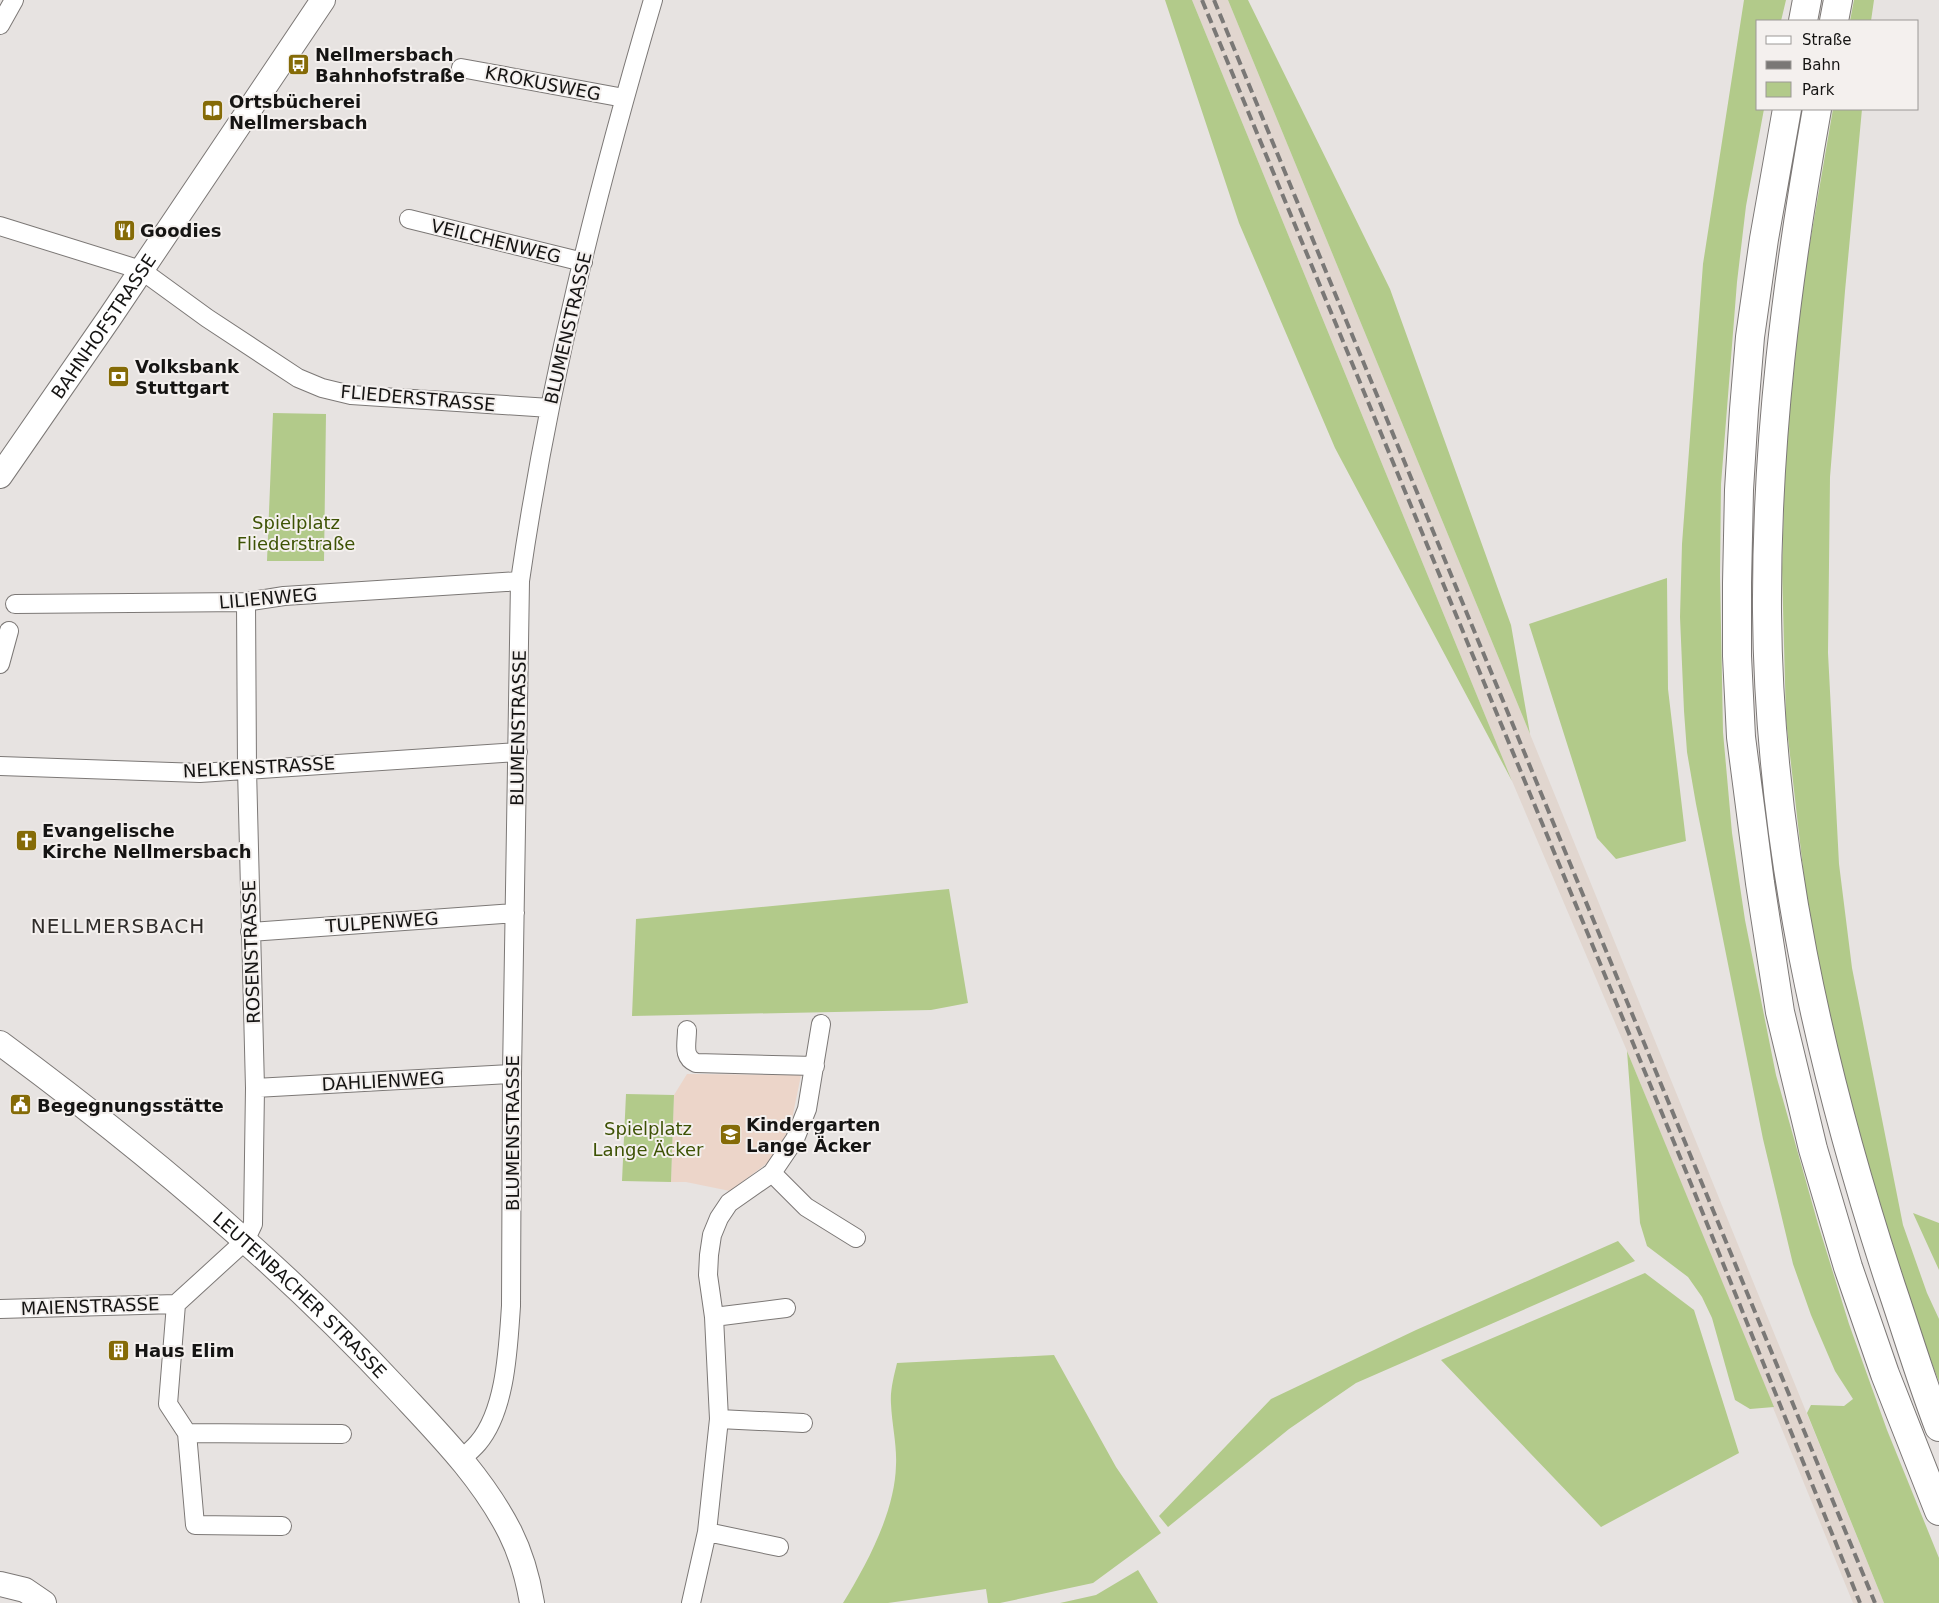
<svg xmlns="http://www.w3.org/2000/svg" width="1939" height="1603" viewBox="0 0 1939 1603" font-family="'DejaVu Sans',sans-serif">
  <rect width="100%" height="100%" fill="#e7e3e1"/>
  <!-- built -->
  <path fill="#e1d6cf" d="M1192 0H1228L1530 734 1884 1603H1853L1627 1051 1512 781Z"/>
  <!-- education -->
  <path fill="#ecd5c9" d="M687 1074 801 1075 791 1124 782 1143 770 1161 730 1191 686 1182H671L674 1095Z"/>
  <!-- green -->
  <path fill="#b2ca8a" d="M1165 0H1192L1512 781 1335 448 1239 223Z
    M1228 0H1248L1390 289 1511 625 1530 734Z
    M1744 0H1786L1781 21H1758V109H1764L1746 206 1737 282 1721 484 1720 575 1723 732 1732 833 1745 920 1776 1075 1818 1224 1849 1324 1887 1430 1939 1558V1603H1884L1807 1413 1811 1405 1844 1406 1853 1399 1835 1371 1811 1315 1793 1264 1763 1139 1696 804 1687 752 1684 711 1680 617 1682 544 1703 264Z
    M1854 0H1874L1871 21H1850Z
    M1833 109H1862L1845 291 1830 477 1828 653 1839 864 1852 968 1903 1225 1927 1293 1939 1319V1382L1911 1307 1852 1119 1826 1000 1806 895 1786 720 1782 569 1786 434 1803 283Z
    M273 413 326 414 324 561H267Z
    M1667 578 1668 689 1686 841 1616 859 1597 838 1529 624Z
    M949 889 968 1003 931 1010 632 1016 636 919Z
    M1627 1051 1774 1407 1750 1409 1735 1400 1712 1318 1702 1297 1688 1277 1647 1246 1640 1223Z
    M626 1094 674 1095 671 1182 622 1181Z
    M1913 1213 1939 1223V1270Z
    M1618 1241 1635 1261 1356 1383 1289 1429 1168 1527 1159 1516 1271 1399 1416 1330Z
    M1645 1273 1694 1310 1739 1453 1601 1527 1441 1360Z
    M1054 1355 1116 1467 1161 1533 1093 1583 1000 1603H988L986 1589 888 1603H843C867 1564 895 1512 896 1465 897 1445 892 1425 891 1404 890 1390 894 1376 897 1363Z
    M1138 1570 1158 1603H1060L1096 1595Z"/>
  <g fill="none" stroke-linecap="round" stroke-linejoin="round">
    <defs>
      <path id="street" d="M0 25 14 0
        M461 68 624 98
        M409 219 583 262
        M0 226 141 270 207 318 298 378 322 388 351 395 550 408
        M15 604 246 602 284 596 520 581
        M0 664 9 631
        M0 766 200 773 518 752
        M250 932 515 913
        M687 1030C687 1044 682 1057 696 1063L815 1066
        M255 1088 512 1074
        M772 1173 806 1207 856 1238
        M176 1304 168 1404 187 1433 195 1525 282 1526
        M0 1309 176 1304 245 1241 253 1224 255 1088 247 769 246 602
        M714 1317 786 1308
        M719 1419 803 1423
        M187 1433 342 1434
        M461 1459C467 1454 473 1449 478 1443 506 1410 508 1348 511 1306L512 1074 520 581C548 385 597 190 653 0
        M707 1532 779 1547
        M691 1603 707 1532 719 1419 714 1317 708 1275 709 1255 712 1235 719 1218 729 1203 772 1173 795 1139 807 1109 821 1024"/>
      <g id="secondary">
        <path id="s1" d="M0 476 110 317 323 0"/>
        <path id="s2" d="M0 1043C141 1147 278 1261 398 1390 439 1434 482 1477 510 1532 521 1554 528 1579 532 1603"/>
        <path d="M0 1584 25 1590 44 1603"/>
      </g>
      <path id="highway" d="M1803 21 1807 0
        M1834 21 1838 0
        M1787 109 1764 239 1750 337 1744 410 1739 490 1737 583V656L1741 737 1760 883 1780 1012 1813 1149 1848 1267 1885 1374 1939 1511
        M1817 109C1787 276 1766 441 1767 612 1769 843 1819 1067 1891 1286 1907 1333 1921 1380 1939 1427"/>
    </defs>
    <!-- street casing -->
    <use href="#street" stroke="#7c7876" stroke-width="20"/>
    <!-- secondary casing -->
    <use href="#secondary" stroke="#7c7876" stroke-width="26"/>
    <!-- highway casing -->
    <use href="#highway" stroke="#7c7876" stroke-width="30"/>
    <!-- street -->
    <use href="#street" stroke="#fff" stroke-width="18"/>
    <!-- secondary -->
    <use href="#secondary" stroke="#fff" stroke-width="24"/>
    <!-- highway -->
    <use href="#highway" stroke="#fff" stroke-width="28"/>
    <!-- rail -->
    <path stroke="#7a7876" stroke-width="4" stroke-dasharray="10 5" stroke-linecap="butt" d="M1202 0 1685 1169 1860 1603
      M1214 0 1875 1603"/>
  </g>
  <!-- icons -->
  <defs>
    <symbol id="bus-square" viewBox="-11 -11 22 22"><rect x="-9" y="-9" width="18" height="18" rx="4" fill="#856b07" stroke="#f4f0ee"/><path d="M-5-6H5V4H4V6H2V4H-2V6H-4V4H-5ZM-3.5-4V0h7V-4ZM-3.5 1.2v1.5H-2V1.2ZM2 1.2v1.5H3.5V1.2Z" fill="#fff"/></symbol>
    <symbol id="library-square" viewBox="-11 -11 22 22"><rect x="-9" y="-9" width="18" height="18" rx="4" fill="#856b07" stroke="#f4f0ee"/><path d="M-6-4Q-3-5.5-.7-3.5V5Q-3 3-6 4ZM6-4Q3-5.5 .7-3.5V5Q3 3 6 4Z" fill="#fff"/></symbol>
    <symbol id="restaurant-square" viewBox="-11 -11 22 22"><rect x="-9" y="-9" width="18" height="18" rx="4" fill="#856b07" stroke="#f4f0ee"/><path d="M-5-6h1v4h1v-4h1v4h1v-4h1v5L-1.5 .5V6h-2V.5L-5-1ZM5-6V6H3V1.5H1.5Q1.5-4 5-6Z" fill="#fff"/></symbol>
    <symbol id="bank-square" viewBox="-11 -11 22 22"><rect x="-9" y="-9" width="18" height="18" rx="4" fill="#856b07" stroke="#f4f0ee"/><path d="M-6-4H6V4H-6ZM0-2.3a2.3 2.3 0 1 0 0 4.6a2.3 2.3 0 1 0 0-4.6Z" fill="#fff"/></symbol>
    <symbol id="church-square" viewBox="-11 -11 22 22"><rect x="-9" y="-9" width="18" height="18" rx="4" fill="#856b07" stroke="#f4f0ee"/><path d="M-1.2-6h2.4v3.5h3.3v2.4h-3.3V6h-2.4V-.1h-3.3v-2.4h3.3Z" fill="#fff"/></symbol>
    <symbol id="civic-square" viewBox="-11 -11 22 22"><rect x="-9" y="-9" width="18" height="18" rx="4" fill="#856b07" stroke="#f4f0ee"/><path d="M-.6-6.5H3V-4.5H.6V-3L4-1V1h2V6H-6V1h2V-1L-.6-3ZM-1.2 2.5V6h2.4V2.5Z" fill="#fff"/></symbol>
    <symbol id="school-square" viewBox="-11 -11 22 22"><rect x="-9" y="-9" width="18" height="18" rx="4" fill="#856b07" stroke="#f4f0ee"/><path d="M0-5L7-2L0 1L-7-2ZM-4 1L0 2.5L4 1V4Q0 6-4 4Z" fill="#fff"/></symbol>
    <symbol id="building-square" viewBox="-11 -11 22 22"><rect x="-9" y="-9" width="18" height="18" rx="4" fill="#856b07" stroke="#f4f0ee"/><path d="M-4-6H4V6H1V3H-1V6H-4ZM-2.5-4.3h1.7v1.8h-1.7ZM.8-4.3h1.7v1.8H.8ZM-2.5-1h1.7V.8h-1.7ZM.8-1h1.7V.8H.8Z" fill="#fff"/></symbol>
  </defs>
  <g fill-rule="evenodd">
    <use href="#bus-square" x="286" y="52" width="25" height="25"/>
    <use href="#library-square" x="200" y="98" width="25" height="25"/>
    <use href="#restaurant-square" x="112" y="218" width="25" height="25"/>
    <use href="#bank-square" x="106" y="364" width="25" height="25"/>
    <use href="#church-square" x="14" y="828" width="25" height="25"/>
    <use href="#civic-square" x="8" y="1092" width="25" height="25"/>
    <use href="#school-square" x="718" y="1122" width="25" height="25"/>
    <use href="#building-square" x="106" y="1338" width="25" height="25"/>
  </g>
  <g text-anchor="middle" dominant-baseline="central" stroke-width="4" stroke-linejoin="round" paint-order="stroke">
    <!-- poi labels -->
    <g font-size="18" font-weight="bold" fill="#151413" stroke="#f4f0ee" text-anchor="start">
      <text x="315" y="54">Nellmersbach<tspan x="315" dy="21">Bahnhofstraße</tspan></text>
      <text x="229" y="101">Ortsbücherei<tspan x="229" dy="21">Nellmersbach</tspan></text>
      <text x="140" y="230">Goodies</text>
      <text x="135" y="366">Volksbank<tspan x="135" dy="21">Stuttgart</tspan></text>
      <text x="42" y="830">Evangelische<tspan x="42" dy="21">Kirche Nellmersbach</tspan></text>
      <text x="37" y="1105">Begegnungsstätte</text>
      <text x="746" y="1124">Kindergarten<tspan x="746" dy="21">Lange Äcker</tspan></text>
      <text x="134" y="1350">Haus Elim</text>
    </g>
    <!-- street labels -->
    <g font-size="18" fill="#151413" stroke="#f4f0ee">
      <text transform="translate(543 83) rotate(11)">KROKUSWEG</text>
      <text transform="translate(496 241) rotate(14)">VEILCHENWEG</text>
      <text stroke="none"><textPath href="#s1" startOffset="182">BAHNHOFSTRASSE</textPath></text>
      <text transform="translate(568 328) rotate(-77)">BLUMENSTRASSE</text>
      <text transform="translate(418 398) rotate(5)">FLIEDERSTRASSE</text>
      <text transform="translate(268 598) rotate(-5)">LILIENWEG</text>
      <text transform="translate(518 728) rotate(-89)">BLUMENSTRASSE</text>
      <text transform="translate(259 767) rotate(-3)">NELKENSTRASSE</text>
      <text transform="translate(382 922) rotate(-4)">TULPENWEG</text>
      <text transform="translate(251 952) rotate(-92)">ROSENSTRASSE</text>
      <text transform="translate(383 1081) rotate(-3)">DAHLIENWEG</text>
      <text transform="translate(512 1133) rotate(-90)">BLUMENSTRASSE</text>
      <text stroke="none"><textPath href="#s2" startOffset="392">LEUTENBACHER STRASSE</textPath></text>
      <text transform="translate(90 1306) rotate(-2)">MAIENSTRASSE</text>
    </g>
    <!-- park labels -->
    <g font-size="18" fill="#3d5204" stroke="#f4f0ee">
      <text x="296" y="522">Spielplatz<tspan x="296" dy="21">Fliederstraße</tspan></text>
      <text x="648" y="1128">Spielplatz<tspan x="648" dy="21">Lange Äcker</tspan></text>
    </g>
    <!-- quarter labels -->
    <g font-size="20" letter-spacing="1" fill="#302d2b" stroke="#f4f0ee">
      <text x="118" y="926">NELLMERSBACH</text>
    </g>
  </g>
  <!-- legend -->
  <rect x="1756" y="20" width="162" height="90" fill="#f4f0ee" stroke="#9b9896"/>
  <rect x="1766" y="36" width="25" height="8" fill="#ffffff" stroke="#9b9896"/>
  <text x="1802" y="45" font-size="15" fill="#151413">Straße</text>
  <rect x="1766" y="61" width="25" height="8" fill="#7a7876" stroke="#9b9896"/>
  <text x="1802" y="70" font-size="15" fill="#151413">Bahn</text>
  <rect x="1766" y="82" width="25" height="15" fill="#b2ca8a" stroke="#9b9896"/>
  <text x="1802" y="95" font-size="15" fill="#151413">Park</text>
</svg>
